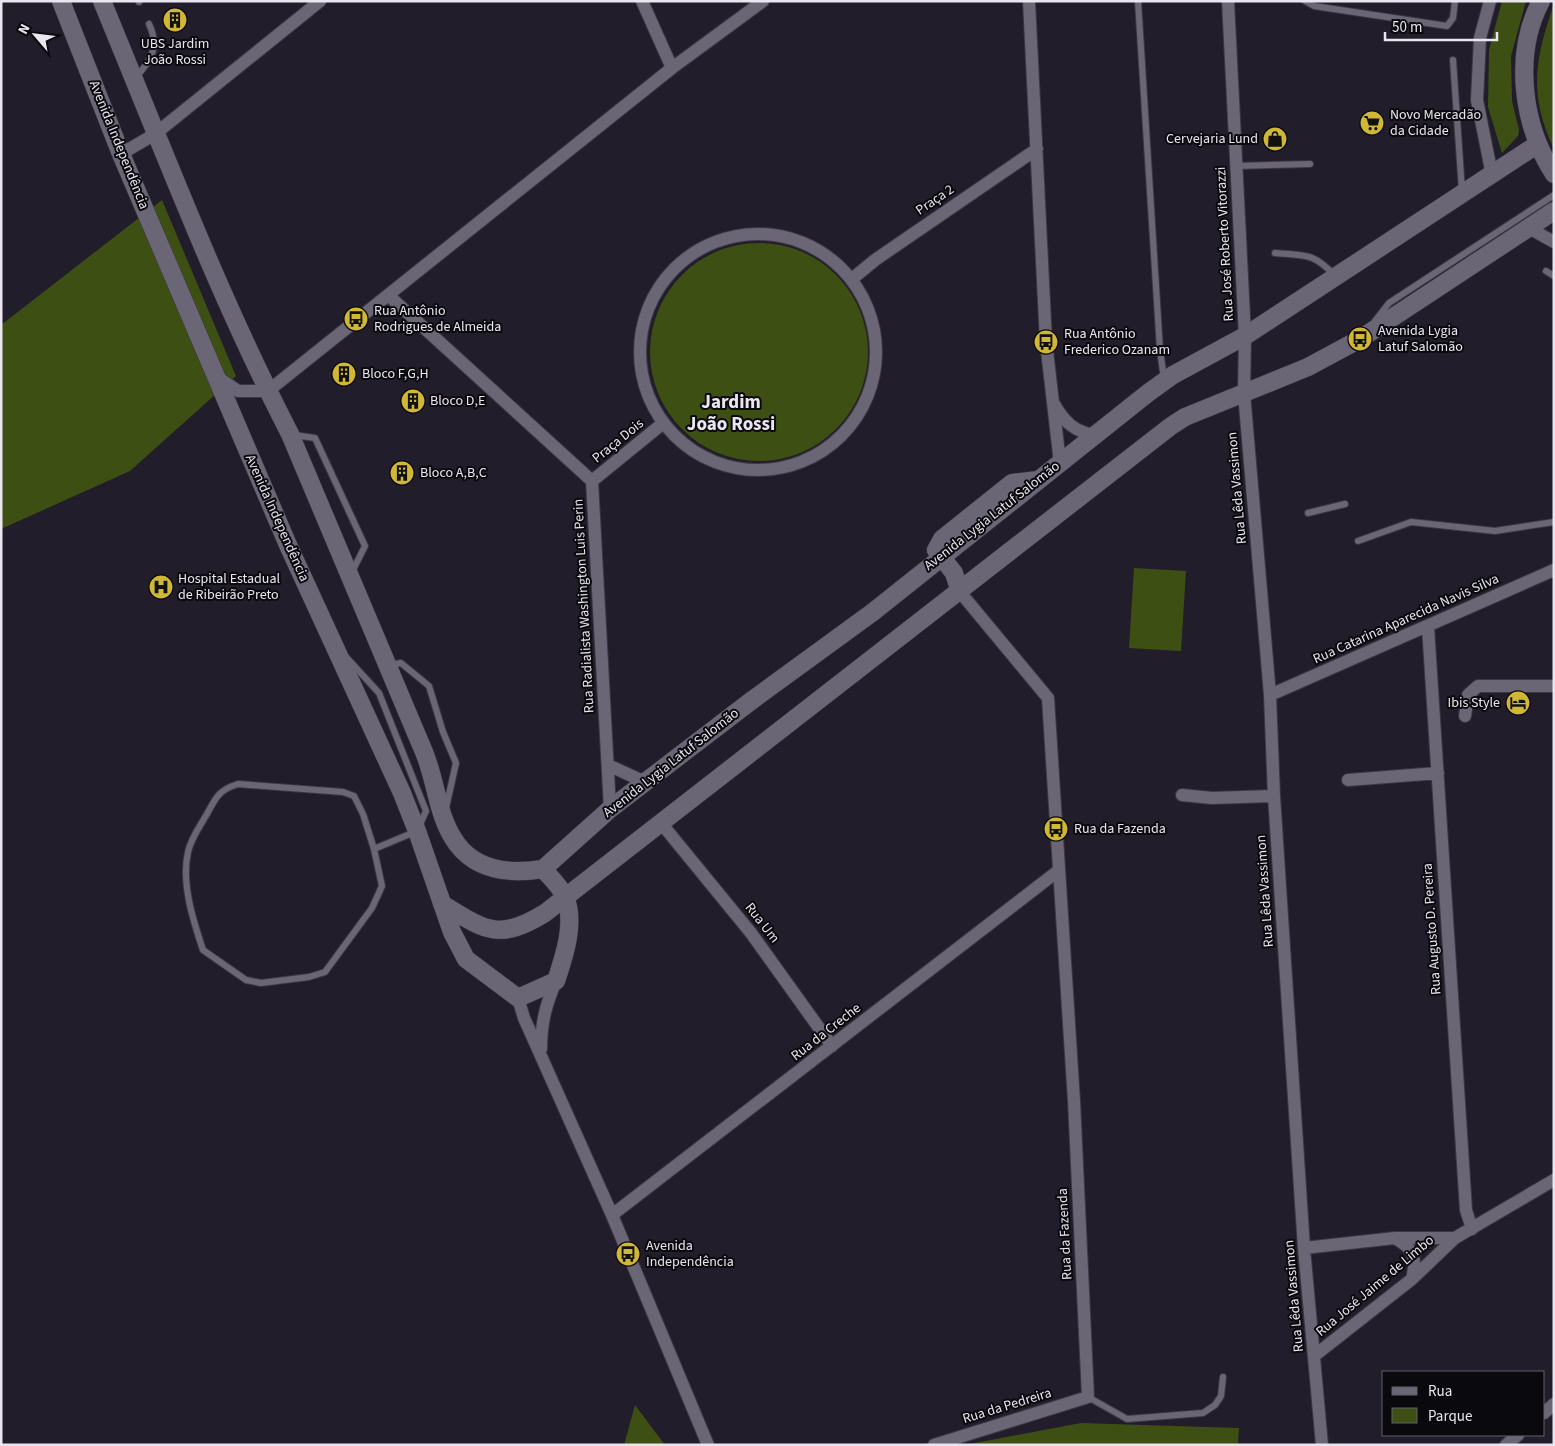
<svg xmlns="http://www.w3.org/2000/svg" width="1555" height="1446" viewBox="0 0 1555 1446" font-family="'Source Sans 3',sans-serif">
  <rect width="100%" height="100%" fill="#221d2a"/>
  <!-- green -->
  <path fill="#3d4f13" d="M1502 1H1526L1511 56 1512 101 1519 130 1518 136 1502 153 1488 107 1489 50Z
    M1554 4V149C1528 94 1535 59 1554 4Z
    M162 200 236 376 130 471 1 529V325Z
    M650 352a109 109 0 1 1 218 0a109 109 0 1 1-218 0Z
    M1134 568 1186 571 1181 651 1129 648Z
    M635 1405 665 1445H624Z
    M1081 1423 1239 1428 1238 1445H964Z"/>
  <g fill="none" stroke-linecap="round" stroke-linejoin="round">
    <defs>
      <path id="lane" d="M139 1V2
        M1138 1 1160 350 1164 379
        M1305 1 1314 6 1447 26 1453 18 1455 1
        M1453 60 1462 191
        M135 78C151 61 160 47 149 24
        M1236 166 1310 164
        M1275 253C1305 256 1313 252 1335 276
        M1546 271 1554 276
        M1375 321 1389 303 1554 195
        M294 435 315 438 365 546 352 572
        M1308 513 1345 504
        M1358 541 1411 522 1495 531 1554 522
        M347 658 379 693 426 811 417 831 374 849 363 814 354 796 343 792 238 784C219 790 216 797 207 814 200 826 191 838 188 852 181 883 193 920 203 950L246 980 261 983 309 977 325 972 372 908 382 886 374 849
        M390 665 401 663 429 686 443 732 456 763 446 808
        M1088 1397 1127 1419 1203 1413 1215 1405 1221 1396 1223 1377"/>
      <path id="street" d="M642 1 672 68
        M1029 1 1046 342 1060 463
        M1228 1 1245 336 1244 393 1270 695 1274 796 1304 1248 1322 1445
        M1490 1 1480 38 1477 100 1492 175
        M121 154 155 134 320 1
        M1529 228 1554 242
        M640 352a118 118 0 1 1 236 0a118 118 0 1 1-236 0Z
        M852 279 875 260 1037 149
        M388 295 592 481 610 809
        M216 376 238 391H268L672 68 763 1
        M1054 404C1064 422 1075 432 1095 435
        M592 481 662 424
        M1428 627 1466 1210 1472 1229
        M1270 695 1554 570
        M1465 716 1468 695 1478 686H1554
        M608 765 645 782
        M1348 780 1438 773
        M1182 795 1212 798 1274 796
        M661 823 751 933 832 1046
        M518 998 524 1018 612 1215 708 1445
        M541 1049C541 1023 546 1004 556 981
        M612 1215 1058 871
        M1395 1238C1414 1249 1417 1257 1412 1279
        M1304 1248 1395 1238H1455
        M1314 1356 1412 1279 1455 1238 1554 1180
        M1544 1413 1554 1404
        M934 1445 1088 1397 1074 1101 1048 698 960 592
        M1506 1445 1518 1435"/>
      <path id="secondary" d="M61 1 121 154 288 545 402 793 417 831 452 932 466 959 518 998 556 981C564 957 576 922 565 897 560 886 551 878 543 869
        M102 1C162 146 218 295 290 434 334 540 380 646 424 752 437 783 437 817 457 844 478 872 512 874 543 869
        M1541 1C1513 54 1522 125 1554 174
        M960 592 954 573 936 550 942 539 1012 483 1038 480
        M543 869 610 809 751 701 873 612 1148 393 1173 375 1245 336 1538 144
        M442 904C485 930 498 942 545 913L1171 426 1185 417 1308 367 1360 339 1554 211"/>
    </defs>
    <!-- lane casing -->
    <use href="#lane" stroke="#3c3843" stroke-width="8"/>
    <!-- street casing -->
    <use href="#street" stroke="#3c3843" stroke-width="14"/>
    <!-- secondary casing -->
    <use href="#secondary" stroke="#3c3843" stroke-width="19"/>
    <!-- lane -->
    <use href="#lane" stroke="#6b6676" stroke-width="6"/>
    <!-- street -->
    <use href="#street" stroke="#6b6676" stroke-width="12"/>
    <!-- secondary -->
    <use href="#secondary" stroke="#6b6676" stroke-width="18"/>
  </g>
  <!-- icons -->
  <defs>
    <symbol id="building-disc" viewBox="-11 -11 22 22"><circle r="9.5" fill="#d0b736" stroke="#0a090e"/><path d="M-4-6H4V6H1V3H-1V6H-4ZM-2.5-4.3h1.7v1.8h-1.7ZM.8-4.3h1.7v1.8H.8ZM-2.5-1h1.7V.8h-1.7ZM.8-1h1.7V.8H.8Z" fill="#111"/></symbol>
    <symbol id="supermarket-disc" viewBox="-11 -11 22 22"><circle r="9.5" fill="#d0b736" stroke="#0a090e"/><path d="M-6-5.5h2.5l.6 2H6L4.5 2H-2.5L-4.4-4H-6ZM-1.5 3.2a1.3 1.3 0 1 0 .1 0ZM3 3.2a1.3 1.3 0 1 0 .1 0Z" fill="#111"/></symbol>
    <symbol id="shop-disc" viewBox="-11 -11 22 22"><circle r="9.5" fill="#d0b736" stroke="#0a090e"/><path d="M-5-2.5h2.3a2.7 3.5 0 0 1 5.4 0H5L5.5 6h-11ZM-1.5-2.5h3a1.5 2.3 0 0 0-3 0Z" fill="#111"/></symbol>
    <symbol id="bus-disc" viewBox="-11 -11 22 22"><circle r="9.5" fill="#d0b736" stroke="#0a090e"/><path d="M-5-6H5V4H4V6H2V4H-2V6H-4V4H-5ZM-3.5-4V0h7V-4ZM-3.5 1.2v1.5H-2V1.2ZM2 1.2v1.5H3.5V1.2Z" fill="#111"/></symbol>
    <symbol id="hospital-disc" viewBox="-11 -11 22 22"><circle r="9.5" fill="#d0b736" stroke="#0a090e"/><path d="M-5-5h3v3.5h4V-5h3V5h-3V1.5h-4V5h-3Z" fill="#111"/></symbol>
    <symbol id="hotel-disc" viewBox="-11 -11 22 22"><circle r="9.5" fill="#d0b736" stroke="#0a090e"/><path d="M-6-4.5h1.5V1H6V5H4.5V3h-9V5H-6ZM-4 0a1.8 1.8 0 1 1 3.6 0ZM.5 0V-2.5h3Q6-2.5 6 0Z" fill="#111"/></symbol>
  </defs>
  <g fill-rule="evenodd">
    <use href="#building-disc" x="161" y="6" width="28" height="28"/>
    <use href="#supermarket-disc" x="1358" y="109" width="28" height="28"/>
    <use href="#shop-disc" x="1261" y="125" width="28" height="28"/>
    <use href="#bus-disc" x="342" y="305" width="28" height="28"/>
    <use href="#bus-disc" x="1346" y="325" width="28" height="28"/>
    <use href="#bus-disc" x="1032" y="328" width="28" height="28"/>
    <use href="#building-disc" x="330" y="360" width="28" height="28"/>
    <use href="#building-disc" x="399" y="387" width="28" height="28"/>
    <use href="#building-disc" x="388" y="459" width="28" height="28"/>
    <use href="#hospital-disc" x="147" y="573" width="28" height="28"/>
    <use href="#hotel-disc" x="1504" y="689" width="28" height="28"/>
    <use href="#bus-disc" x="1042" y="815" width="28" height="28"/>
    <use href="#bus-disc" x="614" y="1240" width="28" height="28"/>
  </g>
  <g text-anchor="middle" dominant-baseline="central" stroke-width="4" stroke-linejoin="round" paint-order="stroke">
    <!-- poi labels -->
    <g font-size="14" fill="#e9e6ef" stroke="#0a090e" text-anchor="start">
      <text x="175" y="44" text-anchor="middle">UBS Jardim<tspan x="175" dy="16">João Rossi</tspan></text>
      <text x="1390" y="115">Novo Mercadão<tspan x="1390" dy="16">da Cidade</tspan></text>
      <text x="1258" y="139" text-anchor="end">Cervejaria Lund</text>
      <text x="374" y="311">Rua Antônio<tspan x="374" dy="16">Rodrigues de Almeida</tspan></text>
      <text x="1378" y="331">Avenida Lygia<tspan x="1378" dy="16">Latuf Salomão</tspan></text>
      <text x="1064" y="334">Rua Antônio<tspan x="1064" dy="16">Frederico Ozanam</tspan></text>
      <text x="362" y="374">Bloco F,G,H</text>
      <text x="430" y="401">Bloco D,E</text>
      <text x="420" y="473">Bloco A,B,C</text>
      <text x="178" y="579">Hospital Estadual<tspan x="178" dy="16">de Ribeirão Preto</tspan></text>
      <text x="1500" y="703" text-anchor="end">Ibis Style</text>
      <text x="1074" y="829">Rua da Fazenda</text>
      <text x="646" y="1246">Avenida<tspan x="646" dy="16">Independência</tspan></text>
    </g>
    <!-- street labels -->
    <g font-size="14" fill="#e9e6ef" stroke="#0a090e">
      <text transform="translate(119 145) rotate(68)">Avenida Independência</text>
      <text transform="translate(935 200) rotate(-34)">Praça 2</text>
      <text transform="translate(1225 244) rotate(-93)">Rua José Roberto Vitorazzi</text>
      <text transform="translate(618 441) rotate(-39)">Praça Dois</text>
      <text transform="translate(1237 488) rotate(-95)">Rua Lêda Vassimon</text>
      <text transform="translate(992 516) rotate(-38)">Avenida Lygia Latuf Salomão</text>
      <text transform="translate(277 518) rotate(66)">Avenida Independência</text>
      <text transform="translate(584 606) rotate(-93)">Rua Radialista Washington Luis Perin</text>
      <text transform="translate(1406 619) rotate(-24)">Rua Catarina Aparecida Navis Silva</text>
      <text transform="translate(671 763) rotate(-38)">Avenida Lygia Latuf Salomão</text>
      <text transform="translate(1265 891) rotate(-94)">Rua Lêda Vassimon</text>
      <text transform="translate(762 923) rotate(52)">Rua Um</text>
      <text transform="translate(1432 929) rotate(-94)">Rua Augusto D. Pereira</text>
      <text transform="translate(826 1032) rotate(-38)">Rua da Creche</text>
      <text transform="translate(1065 1234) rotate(-93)">Rua da Fazenda</text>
      <text transform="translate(1375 1286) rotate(-40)">Rua José Jaime de Limbo</text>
      <text transform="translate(1294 1296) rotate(-95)">Rua Lêda Vassimon</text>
      <text transform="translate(1007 1406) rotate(-17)">Rua da Pedreira</text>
    </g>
    <!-- district labels -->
    <g font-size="19" font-weight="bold" fill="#e9e6ef" stroke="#0a090e">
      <text x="731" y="402">Jardim<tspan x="731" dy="22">João Rossi</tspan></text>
    </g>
  </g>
  <!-- border -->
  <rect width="1555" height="1446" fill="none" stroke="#e9e6ef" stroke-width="5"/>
  <!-- legend -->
  <rect x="1382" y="1371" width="162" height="65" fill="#0a090e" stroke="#636168"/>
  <rect x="1392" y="1387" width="25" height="8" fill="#6b6676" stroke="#636168"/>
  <text x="1428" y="1396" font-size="15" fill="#e9e6ef">Rua</text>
  <rect x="1392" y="1408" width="25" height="15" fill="#3d4f13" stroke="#636168"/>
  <text x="1428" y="1421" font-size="15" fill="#e9e6ef">Parque</text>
  <!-- north arrow -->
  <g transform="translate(35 35) rotate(298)" stroke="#0a090e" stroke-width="4" paint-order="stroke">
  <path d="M0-4L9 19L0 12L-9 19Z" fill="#e9e6ef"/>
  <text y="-8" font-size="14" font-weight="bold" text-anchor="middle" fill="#e9e6ef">N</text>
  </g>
  <!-- scale -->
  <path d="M1385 32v8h112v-8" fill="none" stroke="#e9e6ef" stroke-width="2.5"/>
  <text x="1392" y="32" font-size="15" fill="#e9e6ef" stroke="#0a090e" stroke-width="4" paint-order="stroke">50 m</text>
</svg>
